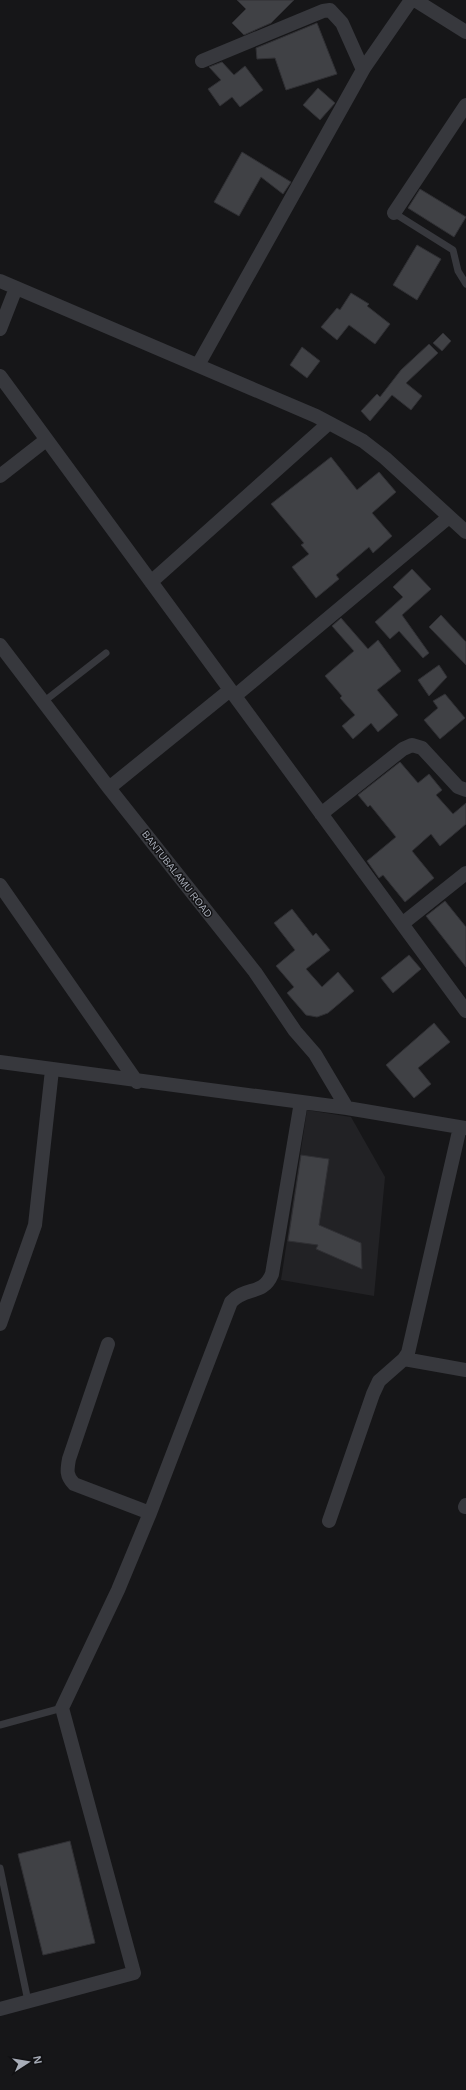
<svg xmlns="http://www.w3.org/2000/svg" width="466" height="2090" viewBox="0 0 466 2090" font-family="Arial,sans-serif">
  <rect width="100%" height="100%" fill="#161618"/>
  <!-- built -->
  <path fill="#222225" d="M307 1110 351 1117 385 1177 374 1296 281 1280Z"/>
  <!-- building -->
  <path fill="#404145" stroke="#303034" d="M237 0H294L271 23 244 35 232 23 246 9Z
    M317 23 337 74 286 90 275 58 257 59 256 48Z
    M222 62 234 75 245 66 263 90 240 107 232 97 220 106 208 89 221 80 209 67Z
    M318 88 335 103 320 120 303 105Z
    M242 152 291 182 283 194 261 177 239 216 214 202Z
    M420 189 466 217 454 237 408 208Z
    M417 245 441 259 417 300 393 285Z
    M351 293 369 304 367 306 390 324 375 344 349 325 337 340 321 327 337 308 340 310Z
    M443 333 451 341 442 351 433 343Z
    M429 344 438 353 406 383 422 396 411 410 392 395 370 421 361 411 377 394 380 397 401 370Z
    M302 347 320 361 307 378 290 365Z
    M331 457 357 490 379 472 396 492 372 513 392 536 373 553 369 547 336 575 339 579 316 598 292 567 309 554 301 545 304 543 271 504Z
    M412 569 431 589 402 615 429 653 423 658 399 631 390 639 375 622 403 597 393 587Z
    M441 615 466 642V665L429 627Z
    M341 618 368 649 378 640 401 671 377 690 398 715 378 732 371 723 353 739 342 726 355 715 340 698 342 696 325 676 354 651 332 626Z
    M439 665 447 677 429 696 418 680Z
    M445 694 465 718 440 739 424 720 438 708 433 701Z
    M400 762 418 783 429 774 442 790 436 795 453 814 466 803V824L440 846 431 834 412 851 434 878 405 902 383 875 379 878 367 861 396 837 370 805 368 807 358 795Z
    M445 901 466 927V967L426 916Z
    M292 909 313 936 316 933 330 950 306 969 322 987 338 972 354 991 328 1013 317 1017 306 1015 287 993 294 987 276 966 295 950 274 923Z
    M409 955 421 969 393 993 381 978Z
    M434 1023 450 1042 418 1068 431 1084 414 1098 386 1065Z
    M301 1155 329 1159 319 1225 361 1243 362 1269 316 1249 318 1245 288 1241Z
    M70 1841 95 1943 43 1955 18 1854Z"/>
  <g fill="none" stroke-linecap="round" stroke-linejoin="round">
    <!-- service -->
    <path stroke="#37383d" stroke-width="7" d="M394 213 453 250 458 271 466 284
      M42 703 106 653
      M0 1725 62 1708
      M0 1868 28 2001"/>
    <!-- minor -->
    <path stroke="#37383d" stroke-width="14" d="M415 0 466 32
      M202 61 323 11 330 10 342 23 363 70
      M394 213 466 105
      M0 281 316 416 363 441 385 458 466 532
      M0 329 16 288
      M198 365 364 68 411 0
      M0 376 466 1011
      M0 476 46 440
      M151 582 329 423
      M0 645 109 788 255 972 295 1031 315 1054 347 1108
      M235 696 449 517
      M109 788 230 690
      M321 814 403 749 412 745 422 748 458 787 466 790
      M0 885 137 1082
      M402 924 466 873
      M0 1062 347 1108 466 1128
      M0 1324 35 1225 52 1070
      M108 1344 69 1459C67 1470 66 1476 74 1484L150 1513
      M404 1359 466 1370
      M465 1507 466 1505
      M329 1521 373 1394 379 1381 404 1359 408 1353 460 1127
      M0 2009 134 1973 62 1708 118 1590 150 1513 231 1302C246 1286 263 1296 272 1274L301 1102"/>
  </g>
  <g text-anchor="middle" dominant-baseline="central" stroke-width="3" stroke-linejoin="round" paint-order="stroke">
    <!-- street labels -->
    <g font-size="10" fill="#a8adb8" stroke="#111113">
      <text transform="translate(177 874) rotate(52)">BANTUBALAMU ROAD</text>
    </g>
  </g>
  <!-- north arrow -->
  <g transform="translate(28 2062) rotate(78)" stroke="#111113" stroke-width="3" paint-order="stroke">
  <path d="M0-3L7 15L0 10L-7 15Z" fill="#a8adb8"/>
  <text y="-6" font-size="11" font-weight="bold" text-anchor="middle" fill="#a8adb8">N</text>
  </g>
</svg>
